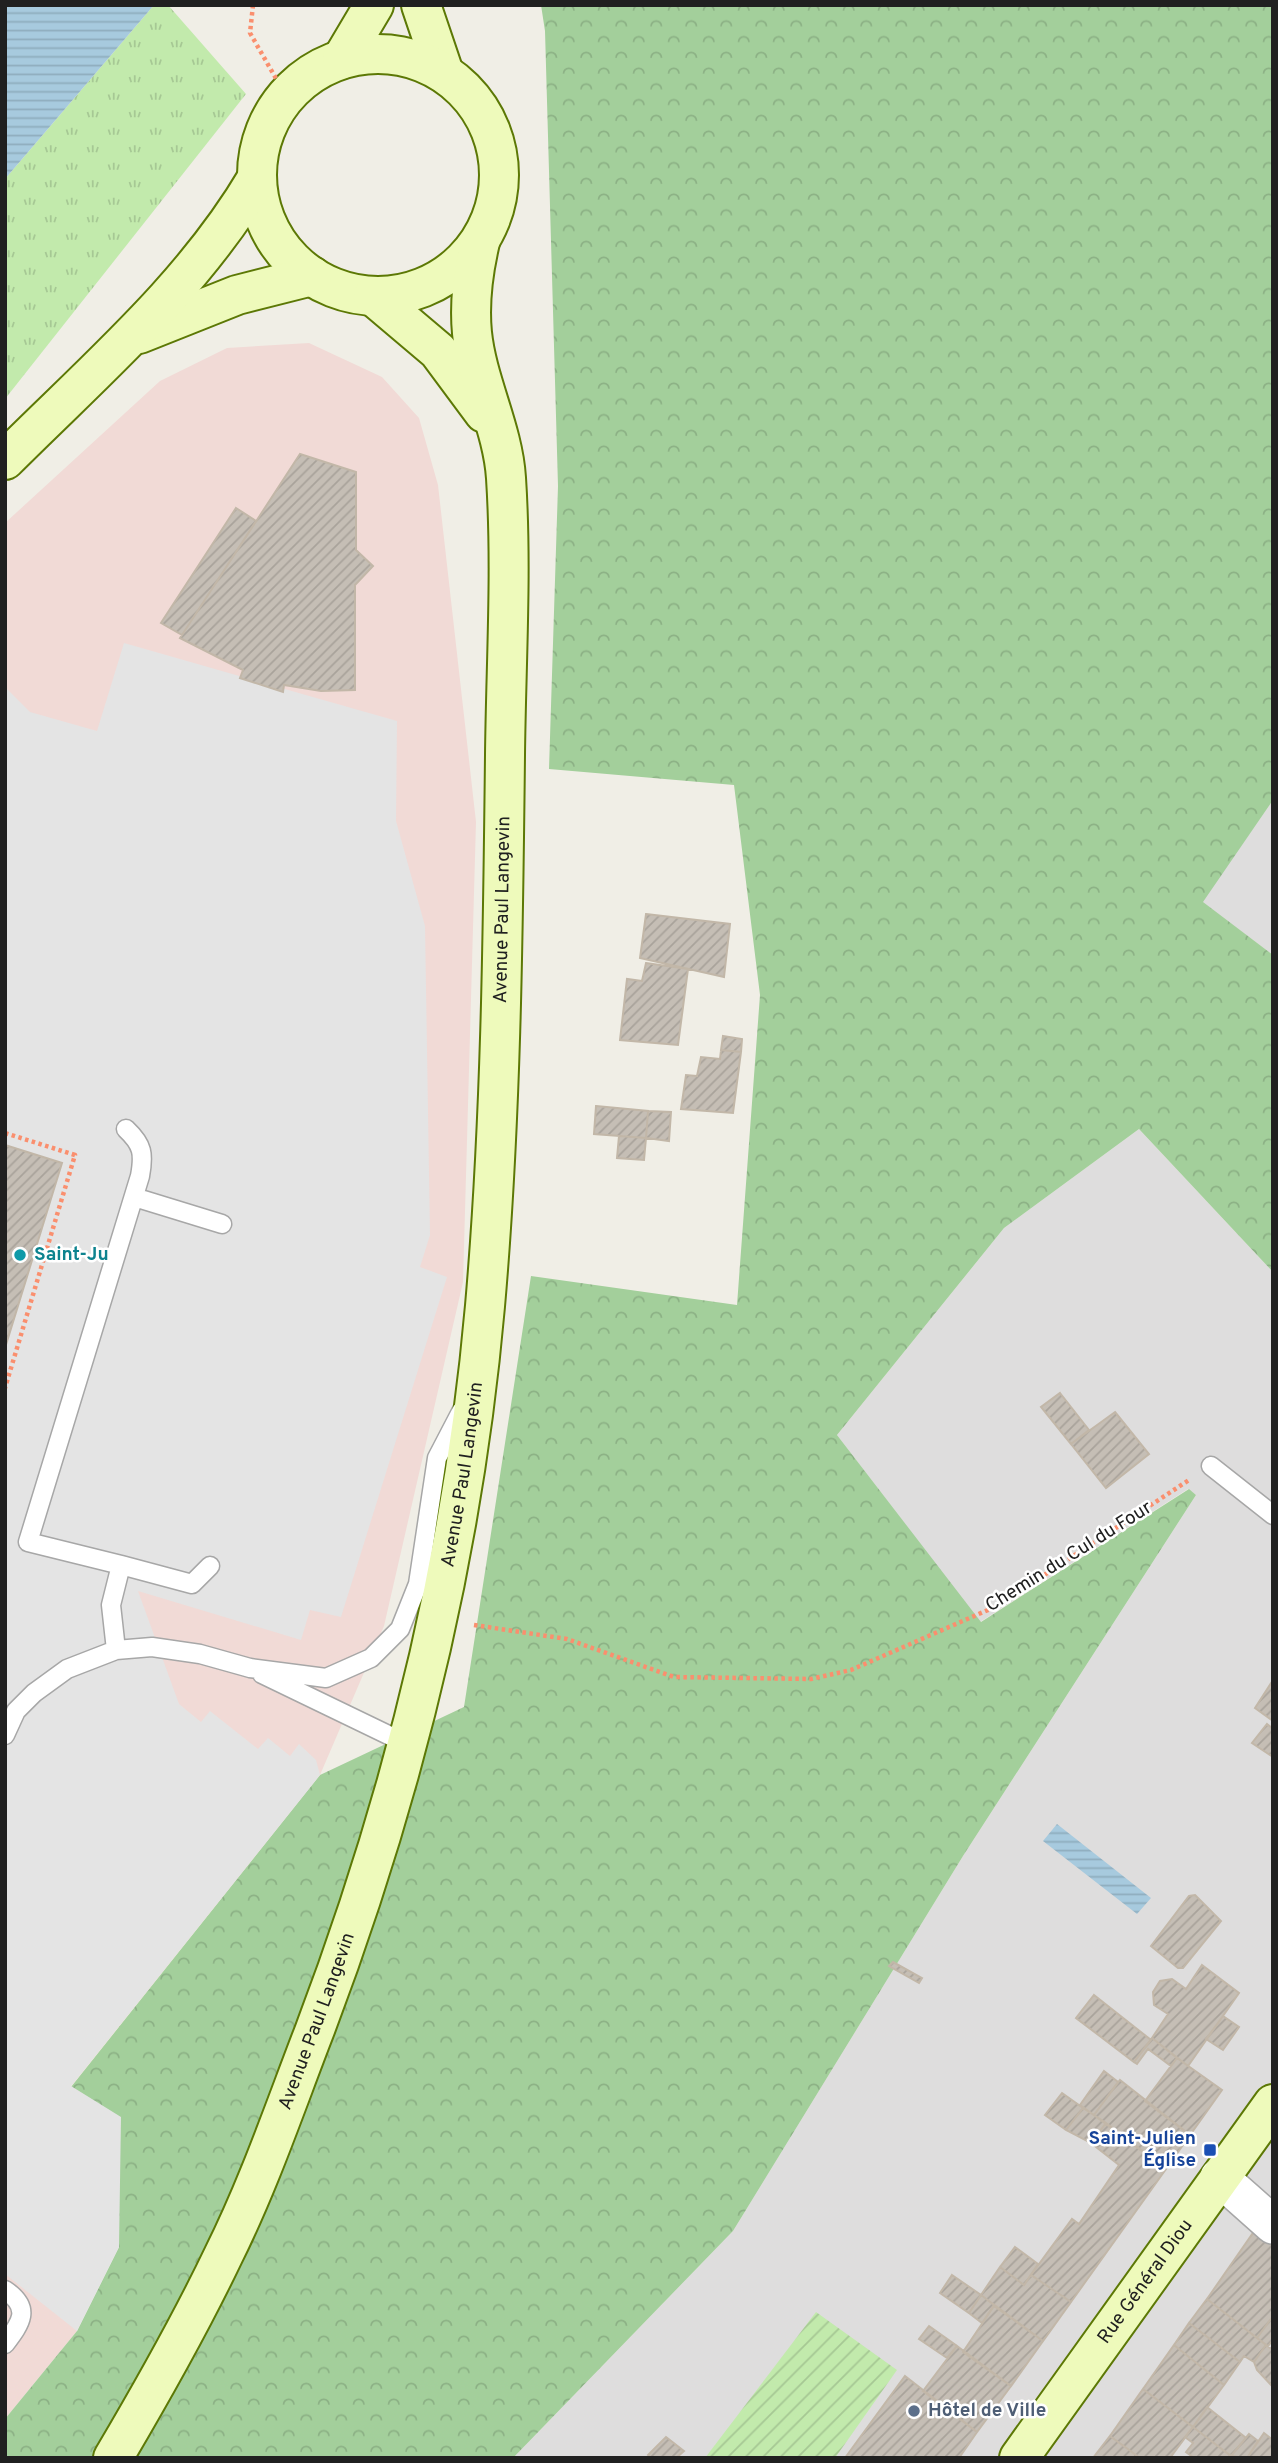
<svg xmlns="http://www.w3.org/2000/svg" width="1278" height="2463" viewBox="0 0 1278 2463" font-family="Overpass,sans-serif">
<style>
.residential{fill:#dedddd}
.commercial{fill:#f1dad6}
.grass{fill:url(#grass-tufts)}
.forest{fill:url(#forest-crowns)}
.garden{fill:url(#garden-furrows)}
.parking{fill:#e4e4e4}
.water{fill:url(#water-rules)}
.building{fill:url(#building-hatch);stroke:#c2b7a8;stroke-width:2}
.lines{fill:none;stroke-linecap:round;stroke-linejoin:round}
.service-casing{stroke:#a7a7a7;stroke-width:21}
.minor-casing{stroke:#a7a7a7;stroke-width:40}
.secondary-casing{stroke:#5c7805;stroke-width:42}
.path{stroke:#fa8f6e;stroke-width:4.5;stroke-dasharray:3.5 3.5;stroke-linecap:butt}
.service{stroke:#fff;stroke-width:18}
.minor{stroke:#fff;stroke-width:37}
.secondary{stroke:#eefabb;stroke-width:38}
.culture-dot{fill:#0f9aa8;stroke:#fff;stroke-width:2.5}
.transit-dot{fill:#1a4fb4;stroke:#fff;stroke-width:2.5}
.service-dot{fill:#5c6f8a;stroke:#fff;stroke-width:2.5}
.labels{text-anchor:middle;dominant-baseline:central;stroke-width:5;stroke-linejoin:round;paint-order:stroke}
.street-label{font-size:19px;fill:#202020;stroke:#fff}
.culture-label{font-size:19px;font-weight:bold;fill:#0d838f;stroke:#fff;text-anchor:start}
.transit-label{font-size:19px;font-weight:bold;fill:#164399;stroke:#fff;text-anchor:end}
.service-label{font-size:19px;font-weight:bold;fill:#4e5e75;stroke:#fff;text-anchor:start}
</style>
<defs>
<pattern id="grass-tufts" width="24" height="20" patternUnits="userSpaceOnUse" patternTransform="scale(1.75)"><rect width="24" height="20" fill="#c2eaac"/><path d="M3 7l-1-3M5 7V3M7 7l1-3M15 17l-1-3M17 17v-4M19 17l1-3" fill="none" stroke="#a6c894"/></pattern>
<pattern id="forest-crowns" width="20" height="18" patternUnits="userSpaceOnUse" patternTransform="scale(1.75)"><rect width="20" height="18" fill="#a3cf9b"/><path d="M2 6a3 3 0 1 1 6 0M12 15a3 3 0 1 1 6 0" fill="none" stroke="#8cb185"/></pattern>
<pattern id="garden-furrows" width="10" height="10" patternUnits="userSpaceOnUse" patternTransform="scale(1.75)"><rect width="10" height="10" fill="#c2eaac"/><path d="M-1 1l2-2M0 10L10 0M9 11l2-2" fill="none" stroke="#a6c894"/></pattern>
<pattern id="water-rules" width="6" height="5" patternUnits="userSpaceOnUse" patternTransform="scale(1.75)"><rect width="6" height="5" fill="#a7cade"/><path d="M0 2.5h6" fill="none" stroke="#8fadbe"/></pattern>
<pattern id="building-hatch" width="6" height="6" patternUnits="userSpaceOnUse" patternTransform="scale(1.75)"><rect width="6" height="6" fill="#c5beb5"/><path d="M-1 1l2-2M0 6l6-6M5 7l2-2" fill="none" stroke="#a9a39b"/></pattern>
</defs>
<rect width="100%" height="100%" fill="#f0eee6"/>
<path class="residential" d="M1273,800v155l-71,-53z
M1139,1129l134,143v1186h-760l220,-227 230,-375 233,-361 -8,-6 -208,133 -143,-187 167,-207z"/>
<path class="commercial" d="M309,343l73,34 37,41 19,67 38,337 -13,460 -79,344 -64,149 -249,311 6,245 -72,88v-1896l155,-142 67,-33z"/>
<path class="grass" d="M154,5h14l78,89 -241,305v-220z"/>
<path class="forest" d="M541,5h732v795l-70,102 70,53v317l-134,-143 -135,99 -167,207 144,187 208,-133 7,6 -233,361 -230,375 -220,227h-508v-39l72,-88 42,-84 -48,-160 249,-312 144,-68 67,-431 206,29 23,-310 -26,-210 -185,-16 9,-283 -13,-455z"/>
<path class="garden" d="M816,2312l81,58 -62,88h-130z"/>
<path class="parking" d="M124,643l273,78 -1,100 29,105 5,309 -10,32 27,10 -106,340 -31,-7 -9,30 -163,-49 41,113 22,18 9,-11 48,38 10,-11 22,18 9,-12 17,16 4,15 -249,311 50,31 -2,130 -42,84 -72,-57v-1587l25,25 67,19z"/>
<path class="water" d="M5,5h149l-149,174z
M1057,1824l94,74 -14,16 -94,-73z"/>
<path class="building" d="M300,454l56,18v78l17,16 -18,19v105l-34,1 -37,-6 -1,7 -43,-14 3,-8 -63,-32z
M236,508l20,13 -74,114 -21,-12z
M646,914l84,10 -6,53 -84,-19z
M646,963l42,6 -10,76 -58,-5 7,-61 15,2z
M723,1036l19,3 -1,13 -20,-2z
M721,1050l20,2 -8,61 -52,-4 5,-34 11,1 4,-19 19,2z
M596,1106l52,5 -2,27 -52,-4z
M648,1111l23,1 -2,29 -23,-3z
M619,1136l27,2 -2,22 -27,-2z
M5,1145l57,18 -57,185z
M1060,1393l29,37 -18,14 -30,-37z
M1115,1412l34,42 -43,34 -35,-44z
M1273,1680v41l-18,-13z
M1267,1724l6,5v28l-21,-14z
M1195,1895l26,26 -38,47h-5l-27,-22 38,-50z
M893,1962l29,16 -3,5 -30,-17z
M1202,1965l37,28 -51,73 -36,-28 16,-24 -14,-9 -1,-13 7,-11 12,-2 14,10z
M1094,1995l57,45 -17,22 -58,-44z
M1223,2016l16,11 -16,23 -17,-11z
M1152,2038l25,20 -6,8 -23,-17 -11,15 -3,-2z
M1177,2058l45,32 -32,45 -45,-34z
M1104,2071l14,11 -24,33 -14,-10z
M1120,2080l70,55 -24,34 -72,-54z
M1062,2093l21,15 -17,22 -21,-15z
M1083,2108l23,15 -15,20 -25,-13z
M1106,2123l60,46 -95,133 -40,-27 41,-56 7,5 40,-59 -28,-22z
M1255,2230l18,16v70l-16,22 -50,-39z
M1015,2247l23,17 -14,21 -24,-18z
M1000,2267l24,18 7,-10 40,27 -28,39 -62,-46z
M952,2275l29,20 -12,18 -29,-20z
M981,2295l13,10 -12,18 -13,-10z
M1207,2299l59,46 -12,17 -10,-6 -4,6 -51,-39z
M994,2306l49,35 -32,45 -48,-34z
M1273,2316v24l-5,6 -11,-8z
M1189,2323l51,39 -16,23 -50,-40z
M929,2326l28,20 -10,12 -28,-19z
M1174,2345l50,40 -31,42 -50,-38z
M1266,2345l7,5v37l-16,-17 -3,-8z
M957,2346l54,40 -34,46 -54,-41z
M905,2376l72,56 -18,26h-114z
M1143,2389l50,38 -23,31h-30l-30,-22z
M1207,2407l39,31 -15,18 -38,-29z
M1193,2427l38,29 2,2h-39l-8,-6 7,-9 -8,-6z
M1264,2433l9,7v18h-26z
M1249,2434l9,7 -11,17 -16,-2z
M1110,2436l30,22h-47z
M666,2437l18,14 -8,7h-25l-3,-3z"/>
<g class="lines">
<defs>
<path id="service" d="M134,1197l88,27
M1211,1466l62,49
M121,1565l71,19 18,-18
M116,1650l-5,-45 10,-40 -93,-23 112,-366c4,-22 3,-31 -14,-47
M262,1674l147,71
M5,1735l11,-24 18,-18 33,-24 49,-19 36,-3 48,7 50,14 76,10 45,-20 29,-29 18,-45 19,-126 25,-48
M5,2290c27,18 16,33 0,54"/>
<path id="minor" d="M1219,2177l54,48"/>
<g id="secondary">
<path d="M421,5l23,68"/>
<circle cx="378" cy="175" r="121"/>
<path d="M342,59l32,-54"/>
<path d="M373,296l65,55 46,62"/>
<path d="M139,334l98,-39 75,-19"/>
<path d="M5,460c89,-89 188,-173 252,-282"/>
<path id="s1" d="M113,2458c39,-66 77,-133 110,-202 36,-72 62,-149 91,-224 89,-234 149,-476 171,-726 16,-183 18,-368 20,-551 1,-92 7,-185 1,-277 -3,-49 -29,-96 -34,-145 -3,-31 1,-61 8,-91"/>
<path id="s2" d="M1019,2458l254,-354"/>
</g>
</defs>
<use href="#service" class="service-casing"/>
<use href="#minor" class="minor-casing"/>
<use href="#secondary" class="secondary-casing"/>
<path class="path" d="M253,5l-3,28 36,63
M5,1133l70,22 -70,233
M474,1625l93,14 107,38 137,2 40,-9 146,-64 192,-126"/>
<use href="#service" class="service"/>
<use href="#minor" class="minor"/>
<use href="#secondary" class="secondary"/>
</g>
<circle class="culture-dot" cx="20" cy="1255" r="7"/>
<rect class="transit-dot" x="1203" y="2143" width="14" height="14" rx="3.5"/>
<circle class="service-dot" cx="914" cy="2411" r="7"/>
<g class="labels">
<g class="street-label">
<text stroke="none"><textPath href="#s1" startOffset="1617">Avenue Paul Langevin</textPath></text>
<text stroke="none"><textPath href="#s1" startOffset="1050">Avenue Paul Langevin</textPath></text>
<text transform="translate(1069 1557) rotate(-32)">Chemin du Cul du Four</text>
<text stroke="none"><textPath href="#s1" startOffset="483">Avenue Paul Langevin</textPath></text>
<text stroke="none"><textPath href="#s2" startOffset="217">Rue Général Diou</textPath></text>
</g>
<g class="culture-label">
<text x="34" y="1255">Saint-Ju</text>
</g>
<g class="transit-label">
<text x="1196" y="2139">Saint-Julien<tspan x="1196" dy="22">Église</tspan></text>
</g>
<g class="service-label">
<text x="928" y="2411">Hôtel de Ville</text>
</g>
</g>
<rect width="1278" height="2463" fill="none" stroke="#202020" stroke-width="14"/>
</svg>
